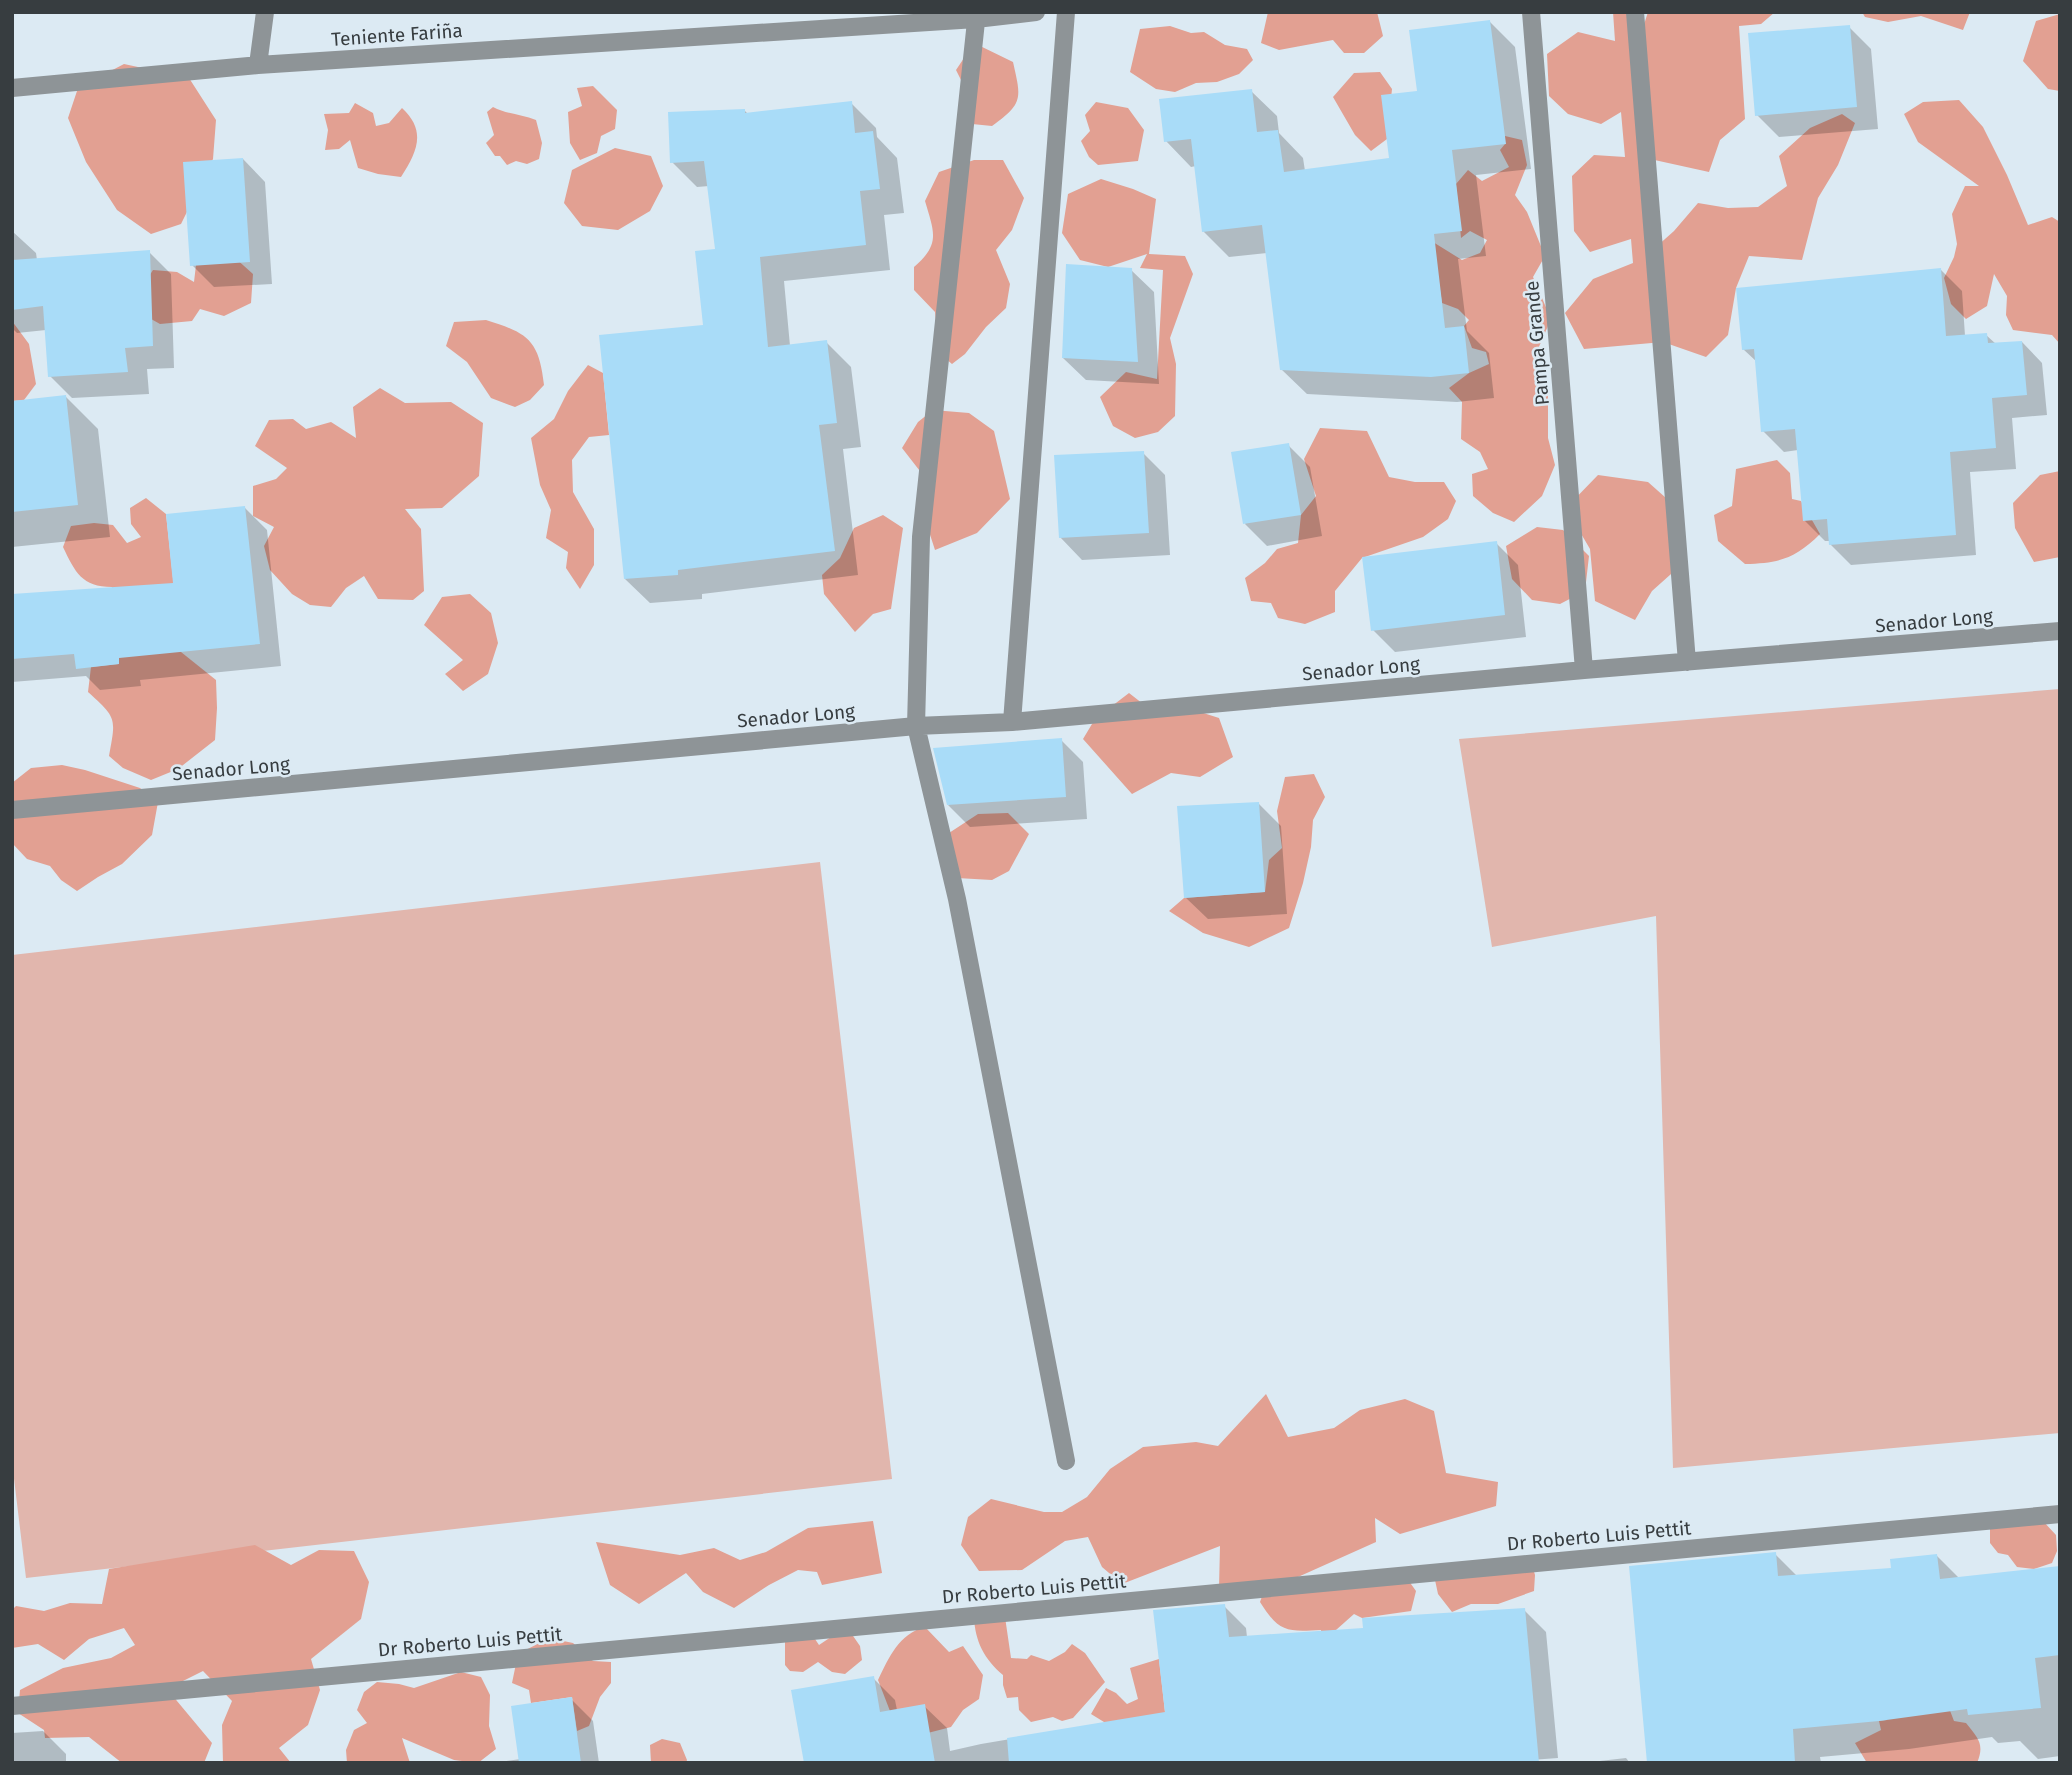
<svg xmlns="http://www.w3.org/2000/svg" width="2072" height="1775" viewBox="0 0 2072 1775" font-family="'Fira Sans',sans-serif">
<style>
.green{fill:#e1b6ad}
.forest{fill:#e2a092}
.shadow{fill:#0003}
.building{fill:#a9dcf8}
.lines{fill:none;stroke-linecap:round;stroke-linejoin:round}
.minor{stroke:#8e9497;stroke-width:18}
.labels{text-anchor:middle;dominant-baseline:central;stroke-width:5;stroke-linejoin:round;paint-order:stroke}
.street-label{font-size:19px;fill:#373d40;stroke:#dceaf3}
</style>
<rect width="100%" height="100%" fill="#dceaf3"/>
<path class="green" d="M2060,689v744l-387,35 -17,-552 -164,31 -33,-208z
M820,862l72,617 -866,99 -14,-116v-507z"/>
<path class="forest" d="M1268,12h109l6,24 -19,17h-20l-11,-13 -54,10 -18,-7z
M1613,12h22l21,235 18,-16 24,-28 30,5 30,-1 29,-21 -8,-30 31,-28 32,-14 13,9 -17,42 -20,33 -16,62 -53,-4 -13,32 -8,47 -22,22 -43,-15 -79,7 -19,-36 28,-34 40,-16 -2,-24 -41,13 -16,-21 -2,-55 22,-21 31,2 -4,-45 -20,12 -33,-10 -19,-18 -2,-42 31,-22 37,9z
M1648,12h127l-14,12 -22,2 6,93 -25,21 -11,32 -59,-13 -10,-122z
M1862,12h108l-7,18 -42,-14 -33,6 -23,-5z
M2060,14v77l-12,-2 -25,-28 13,-40z
M1170,26l21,7 13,-1 21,13 22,4 6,11 -14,14 -22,8 -21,1 -21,9 -19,-3 -26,-17 10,-43z
M974,43l39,19c8,36 11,41 -21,64l-30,-3 5,-31 -11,-22z
M124,64l65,14 27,42 -3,39 -32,65 -30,10 -34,-24 -31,-48 -18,-44 10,-30z
M1380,72l12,17 -5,50 -16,12 -16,-16 -22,-38 21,-24z
M593,86l24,24 -2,19 -14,7 -4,17 -17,7 -10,-17 -2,-31 14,-6 -5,-18z
M1959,100l24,27 24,48 21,50 24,-8 8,5v122l-8,-9 -39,-5 -7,-15 1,-19 -13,-22 -7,32 -21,13 -15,-15 -7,-26 10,-21 3,-13 -5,-30 13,-28h14l-61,-44 -14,-28 19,-12z
M1096,102l32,6 16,22 -6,31 -40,4 -9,-8 -8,-16 9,-10 -5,-16z
M355,103l18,10 3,13 13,-3 13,-15c25,23 15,44 -1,69l-23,-3 -20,-6 -8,-28 -11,9 -14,1 3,-20 -4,-16 25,-1z
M493,107c13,7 28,7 43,13l6,23 -3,16 -12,5 -11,-3 -9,4 -7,-9h-5l-9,-13 8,-8 -7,-23z
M1505,136l17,4 5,25 -12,30 12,17 18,44 -12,21 18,42 -13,30 10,41v48l7,27 -13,31 -28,26 -21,-9 -20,-17 -1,-22 16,-5 -8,-17 -19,-13 1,-37 -13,-14 20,-15 20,-9 -3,-12 -14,-4 -8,-22 5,-6 -11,-11 -16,-6 -9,-61 29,18 18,-7 7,-13 -17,-9 -9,7 -5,-54 12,-14 14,11 27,-14 -9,-17 5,-6z
M615,148l36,8 12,30 -13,25 -32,19 -36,-4 -18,-23 8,-33z
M974,160h29l21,38 -12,32 -16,20 14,34 -4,24 -20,19 -21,27 -13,10 -13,-11 -4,-41 -21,-22v-23c27,-23 20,-35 11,-66l14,-29z
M1101,179l32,10 23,10 -7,55 36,2 8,18 -23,64 6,26 -1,52 -17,16 -23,6 -22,-12 -13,-29 26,-25 31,7 6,-109 -23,-2 7,-14 -39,13 -28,-7 -18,-27 6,-39z
M234,257l19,17 -2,29 -27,13 -24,-7 -8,12 -32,3 -25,-14 2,-15 16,-25 24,2 17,10 2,-17z
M486,320c42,13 53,20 58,65l-14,15 -15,7 -24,-9 -24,-36 -21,-16 8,-24z
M12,321l17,23 7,40 -12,16 -12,1z
M588,365l15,8 6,62 -20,2 -17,23 1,32 21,37v36l-14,24 -14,-21 2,-16 -22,-14 5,-28 -11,-25 -9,-47 23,-19 14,-28z
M380,388l25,15 46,-1 32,21 -4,53 -37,32 -37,1 16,20 3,62 -11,9 -35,-1 -14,-23 -18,12 -15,19 -21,-2 -18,-11 -22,-24 -6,-24 10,-19 -21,-11v-30l23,-7 11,-11 -32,-22 14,-26 24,-1 13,10 25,-7 25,16 -3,-31z
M933,410l36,3 25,18 16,68 -33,34 -42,17 -12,-37v-38l-21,-27 16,-26z
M1320,428l47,3 22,46 26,5h29l12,19 -8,18 -25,18 -61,21 -27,33v21l-30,12 -27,-6 -7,-15 -20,-2 -6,-23 20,-15 12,-14 21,-6 3,-28 15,-19 -12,-37z
M1777,460l13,13 2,26 9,2 19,33c-25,25 -41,29 -75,30l-27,-23 -4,-26 18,-9 4,-37z
M2060,471v86l-26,5 -19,-34 -2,-25 27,-28z
M1598,475l50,7 18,16 14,68 -28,25 -17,29 -40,-19 -5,-52 -24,-41z
M146,498l20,16 15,138 35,28 1,28 -2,32 -37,29 -27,11 -28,-12 -14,-12c7,-38 8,-38 -21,-64l3,-25 28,-3 -7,-77c-30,0 -37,-15 -49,-40l8,-21 23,-3 19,2 14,18 14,-6 -10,-13 -1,-16z
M883,515l20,13 -12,81 -18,5 -18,18 -31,-38 -2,-19 18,-17 14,-30z
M1537,527l26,3 26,26 -4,35 -25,13 -28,-4 -20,-21 -6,-33z
M470,594l21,19 7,30 -10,31 -25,17 -18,-17 18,-14 -39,-35 18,-28z
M1129,693l27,21 41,-3 22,7 14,39 -33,20 -29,-4 -39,21 -49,-55 12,-20z
M62,765l23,5 55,18 18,14 -6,33 -30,29 -24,13 -21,14 -16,-11 -11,-14 -23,-7 -15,-16v-60l19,-15z
M1314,774l11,23 -12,23 -2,27 -8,36 -14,45 -40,19 -46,-14 -34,-22 15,-13 81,-6 4,-32 13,-12 -5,-37 8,-34z
M1008,813l21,21 -20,37 -17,9 -35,-2 -8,-45 29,-19z
M1266,1394l22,43 46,-9 26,-18 45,-11 29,12 12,62 52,9 -2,24 -96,28 -25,-16 1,24 -87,39 112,-11 15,21 -5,20 -49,7 -8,-4 -18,16 -11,52 -4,-52c-35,2 -42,2 -61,-28l6,-17 -47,3 1,-42 -98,38 -20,-17 -14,-30 -23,4 -43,29 -43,1 -18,-26 7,-28 23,-18 53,13h18l25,-15 23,-28 33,-22 53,-5 22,4z
M2042,1520l14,15 1,16 -5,12 -18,6 -17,-2 -9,-12 -10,-2 -8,-10v-14z
M873,1521l9,52 -60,12 -5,-13 -19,-2 -29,15 -35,23 -31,-16 -17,-19 -47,31 -29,-19 -14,-43 84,13 34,-7 26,12 26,-8 42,-24z
M255,1545l36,20 28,-15 35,1 15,31 -8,37 -50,40 9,31 -12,35 -29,23 12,15h-68l-1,-38 10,-24 -29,-30 -36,18 45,54 -8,20h-82l-33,-26 -44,1 -1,-8 -26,-17 2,-23 43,-22 48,-10 24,-13 -11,-17 -35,11 -25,21 -26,-16 -26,4v-38l4,-4 28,5 26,-8 32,1 7,-35z
M1530,1558l5,17 -1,16 -36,13h-27l-19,8 -14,-18 -3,-14z
M974,1617h31l6,41 16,1 4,-4 18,6 16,-9 7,-8 13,9 20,29 -32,36 -11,3 -9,-4 -22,5 -12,-12 -1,-13 -11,1 -4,-13v-10c-19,-16 -28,-34 -29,-58z
M925,1627l24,25 14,-6 20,29 -4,24 -16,11 -12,17 -31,8 -25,-11 -17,-44c11,-23 21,-46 47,-53z
M851,1633l9,13 2,14 -17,14 -13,-2 -14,-10 -15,10 -13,-1 -5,-6v-26l28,-3 6,9 12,-8z
M549,1638l24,5 20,18 18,1v21l-11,14 -11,29 -12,5 -5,-34 -41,6 -2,-13 -17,-7 6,-29z
M1159,1659l10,89 -61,-8 -4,-18 -13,-8 15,-26 10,5 11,11 11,-5 -8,-31z
M461,1672l20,5 9,18 -1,31 7,23 -18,14 -24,-3 -52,-22 8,25h-63l-1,-13 8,-20 13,-7 -10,-13 7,-18 13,-10 22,2 15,4z
M1886,1707l63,1 5,13 12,2c12,15 19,21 11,40h-110l-12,-20 26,-13 -2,-9 8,-1z
M662,1739l18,4 7,17 -1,3h-35l-1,-18z"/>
<path class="shadow" d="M1490,22l25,25 16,122 -55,6 10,81 -28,3 9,72 22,22 5,45 -37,4 -150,-8 -26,-25 -14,-116 -38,4 -26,-26 -7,-65 -5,1 -25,-26 85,-50 26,25 2,17 24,25 2,13 86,-12 28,-67z
M1849,27l22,22 7,80 -99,8 -22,-22z
M851,103l25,25 1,9 20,21 7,55 -20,2 6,55 -106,11 6,65 36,-4 25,25 10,80 -18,2 15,126 -156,19v5l-52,4 -25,-24 80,-253 12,-75 -8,-65 -12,1 -25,-25 72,-52 4,4z
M243,159l22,23 7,102 -58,3 -22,-22z
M12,231l24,22 1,7 112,-8 22,22 3,94 -27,1 2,25 -77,4 -22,-22 -4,-46 -29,3 -5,-5z
M1131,270l23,22 5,92 -73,-4 -23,-22z
M1941,270l21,21 3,45 21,-1 10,9 26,-2 20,21 5,52 -35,3 4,51 -46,3 6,83 -125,10 -21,-21v-3h-5l-21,-21 -6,-70 -14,2 -21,-21 -6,-69 -14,-13z
M66,397l32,32 12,108 -98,10v-144z
M1288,445l22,22 12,69 -55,10 -22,-22z
M1143,453l22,22 5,80 -88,5 -22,-23z
M245,508l22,22 14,136 -141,14 1,6 -41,4 -14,-14 -74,6v-86l163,-12z
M1496,543l22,22 8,72 -131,15 -22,-22z
M1061,740l22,22 4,57 -117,8 -22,-22z
M1259,804l22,22 6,88 -79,5 -23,-22z
M1775,1554l23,23 95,-7 44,-14 22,22 101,-10v188l-22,3 -18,-18 -22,2 -6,-6 -83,12 -89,8 1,6h-172z
M1224,1606l22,22 1,9 118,-8 159,-19 22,22 12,126 -67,5h-685l67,-85 22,22 2,10 27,-4 23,22 3,23 31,-7 186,-31z
M571,1699l22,22 6,42h-107l29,-4z
M43,1731l23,23v9h-54v-30z
M1626,1758l4,5h-48z"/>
<path class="building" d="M1490,20l16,124 -54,6 10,81 -28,3 11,94 19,-2 5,47 -38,4 -151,-7 -18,-145 -60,7 -11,-93 -27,3 -5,-43 93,-10 5,43 21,-2 6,42 105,-14 -8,-63 36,-4 -8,-61z
M1850,25l7,82 -102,9 -7,-83z
M852,101l3,32 18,-2 7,58 -20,2 6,54 -106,12 8,90 59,-7 10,83 -18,2 16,126 -157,19v5l-54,4 -25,-244 104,-10 -8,-74 20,-2 -11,-88 -34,2 -2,-51 77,-3v4z
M243,158l7,104 -60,4 -7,-104z
M150,250l3,96 -28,2 3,24 -80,5 -5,-71 -31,4v-50z
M1066,264l66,4 6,94 -76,-4z
M1941,268l5,68 41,-3 1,10 34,-2 5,54 -35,3 4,50 -46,4 6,83 -127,10 -2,-26 -24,2 -8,-92 -34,3 -7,-83 -12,1 -6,-62z
M66,395l12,110 -66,7v-111z
M1289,443l12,72 -58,9 -12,-72z
M1144,451l5,82 -90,5 -5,-83z
M245,506l15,138 -141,14v6l-43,5 -2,-15 -62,5v-65l161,-11 -7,-69z
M1497,541l8,74 -134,16 -9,-74z
M1062,738l4,59 -119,8 -14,-57z
M1259,802l6,90 -81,6 -7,-92z
M1776,1552l2,24 113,-8 -1,-9 47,-5 3,25 120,-13v89l-25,3 6,50 -73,7 -1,-6 -88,12 -86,8 2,34h-148l-18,-197z
M1225,1604l4,33 134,-9 -1,-10 163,-10 14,155h-530l-2,-25 158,-26 -12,-102z
M874,1676l6,36 45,-8 10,59h-131l-13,-73z
M572,1697l9,66h-62l-8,-57z"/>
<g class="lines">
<path class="minor" d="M977,12l-56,525 -5,189 41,173 109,562
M1531,12l53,658
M1635,12l52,650
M258,65l7,-53
M12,88l246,-23 718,-46 60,-7
M1012,722l54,-710
M12,810l904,-84 96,-4 572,-52 476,-39
M12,1706l2048,-192"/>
</g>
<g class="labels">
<g class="street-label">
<text transform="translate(397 35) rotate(-4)">Teniente Fariña</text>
<text transform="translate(1537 343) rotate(-95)">Pampa Grande</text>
<text transform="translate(1934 621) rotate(-5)">Senador Long</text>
<text transform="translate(1361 669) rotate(-5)">Senador Long</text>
<text transform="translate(796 716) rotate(-5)">Senador Long</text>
<text transform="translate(231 769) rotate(-5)">Senador Long</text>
<text transform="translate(1599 1536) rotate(-5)">Dr Roberto Luis Pettit</text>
<text transform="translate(1034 1589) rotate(-5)">Dr Roberto Luis Pettit</text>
<text transform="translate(470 1642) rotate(-5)">Dr Roberto Luis Pettit</text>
</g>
</g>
<rect width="2072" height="1775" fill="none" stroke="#373d40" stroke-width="28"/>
</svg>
